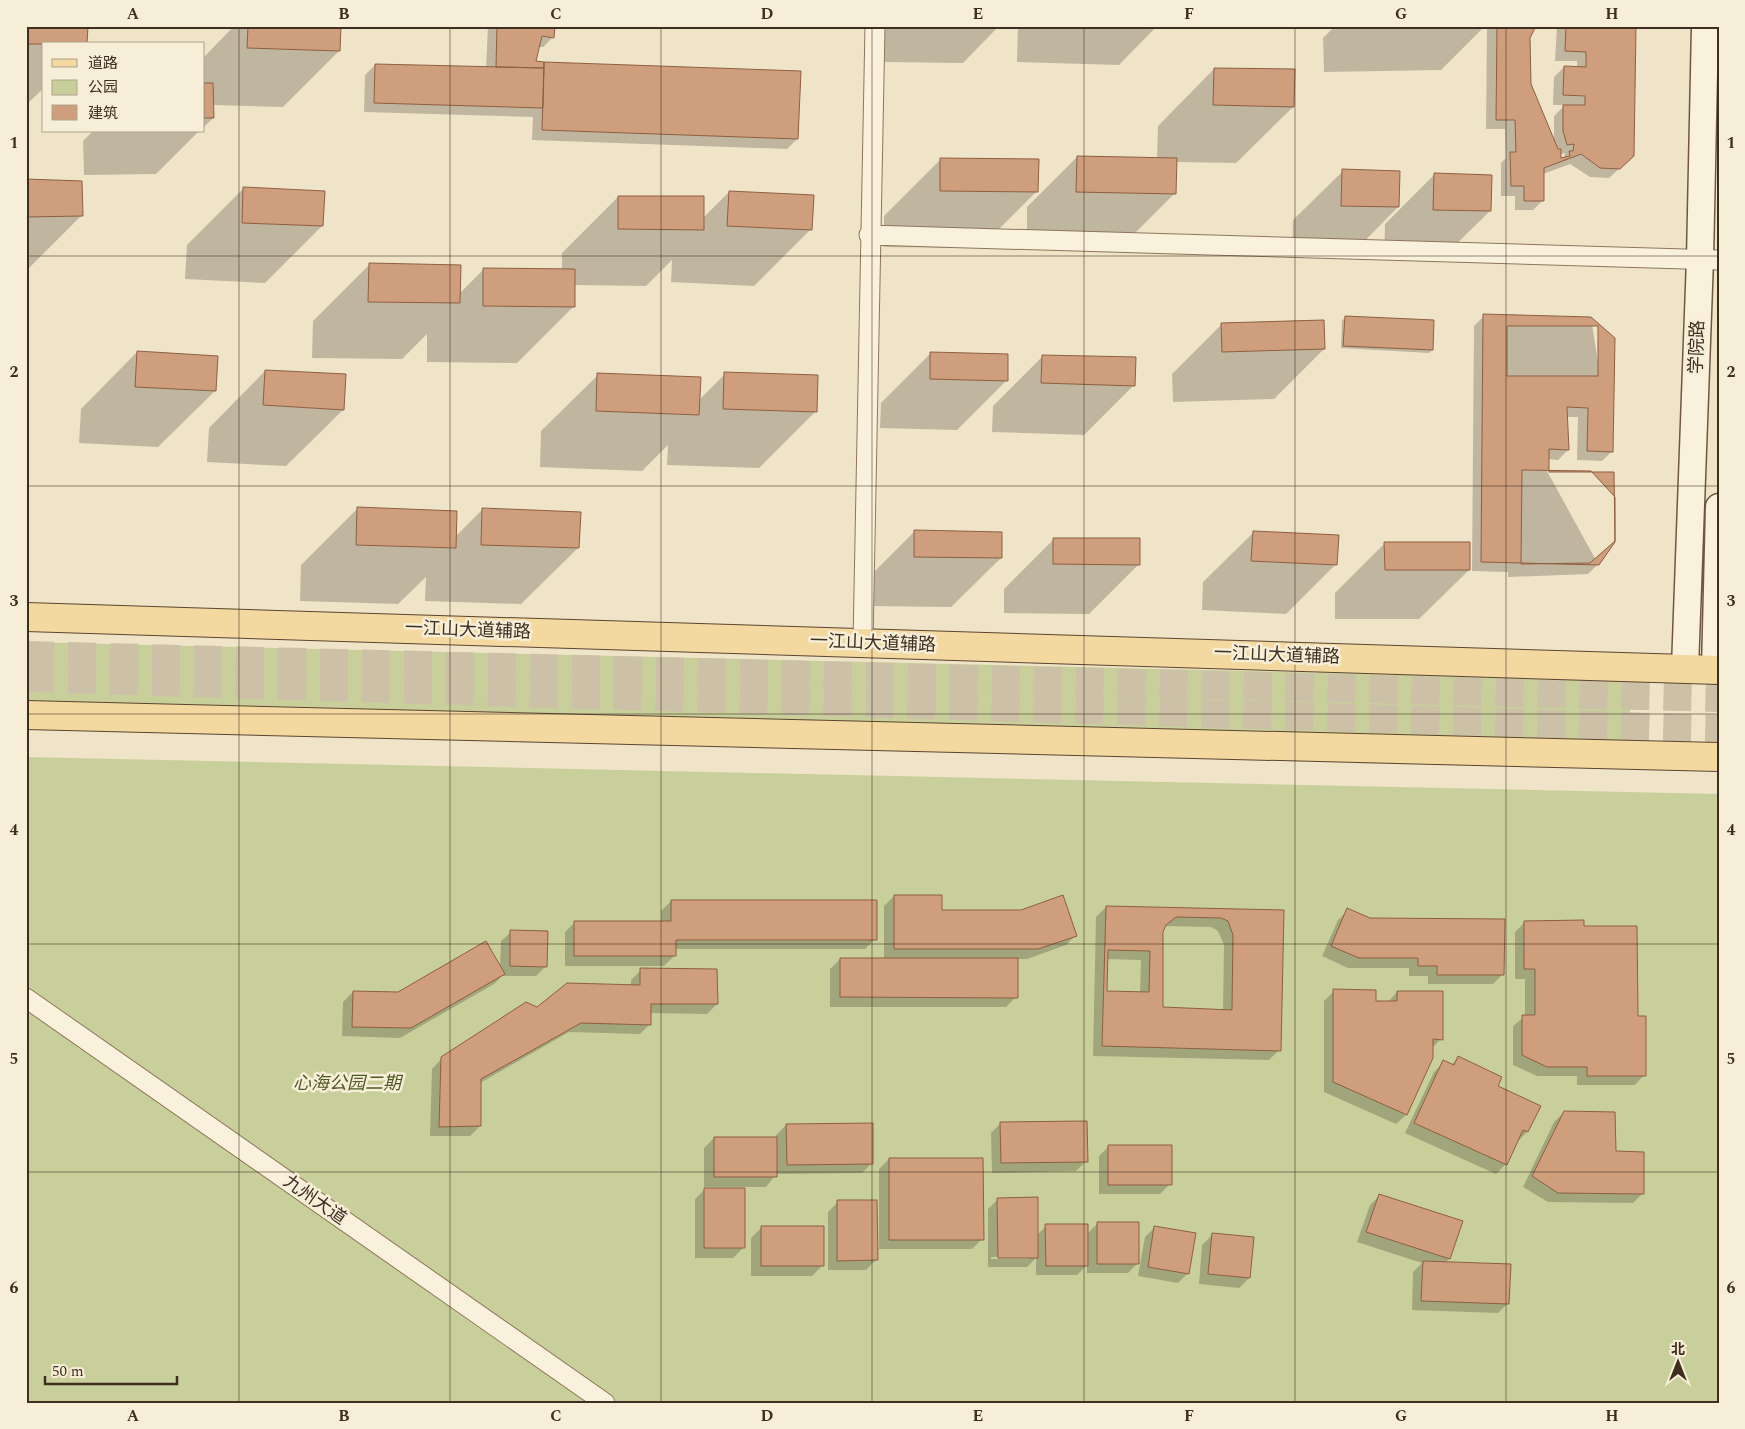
<svg xmlns="http://www.w3.org/2000/svg" width="1745" height="1429" viewBox="0 0 1745 1429" font-family="Spectral,'Noto Sans SC',serif">
<style>
.green{fill:#c9cf9b}
.shadow{fill:#0003;fill-rule:evenodd}
.building{fill:#cf9f7d;stroke:#8d5f41;fill-rule:evenodd}
.lines{fill:none;stroke-linecap:round;stroke-linejoin:round}
.trunk-tunnel{stroke:#ccc0a6;stroke-width:28;stroke-dasharray:28 14;stroke-linecap:butt}
.minor-casing{stroke:#8d765c;stroke-width:21}
.secondary-casing{stroke:#6f573f;stroke-width:29}
.primary-casing{stroke:#5b4430;stroke-width:30}
.minor{stroke:#faf1dc;stroke-width:19}
.secondary{stroke:#faf1dc;stroke-width:26}
.primary{stroke:#f3d9a0;stroke-width:28}
.grid{fill:none;stroke:#3d2e20;stroke-width:1;stroke-opacity:0.55}
.labels{text-anchor:middle;dominant-baseline:central;stroke-width:5;stroke-linejoin:round;paint-order:stroke}
.street-label{font-size:18px;fill:#3d2e20;stroke:#f7eed8}
.park-label{font-size:18px;font-style:italic;fill:#4d5a26;stroke:#f7eed8}
.neatline{fill:none;stroke:#3d2e20;stroke-width:2}
.grid-label{font-size:16px;text-anchor:middle;font-weight:bold;fill:#3d2e20}
</style>
<rect width="100%" height="100%" fill="#f0e4c8"/>
<path class="green" d="M26,642l1606,38 -4,61 -1602,-38z
M26,757l1693,37v609h-1693z"/>
<path class="shadow" d="M26,26l18,18v44l-15,14h-3z
M234,26h106l-1,25 -56,56 -70,-2v13l-9,9v-70z
M488,26h66l-1,11 -10,10h-5l-4,16 263,76 -10,10 -255,-9 1,-23 -169,-5 1,-37 10,-10 111,3z
M888,26h111l-36,37 -78,-1v-33z
M1018,26h139l-38,39 -102,-3z
M1335,26h150l-44,44 -117,2 -1,-34z
M1487,26h50l-8,11 1,47 24,58v-26l11,-11h-12l1,-28 10,-10 13,1v-7h-22l2,-35h78l-13,140 -13,12 -19,-1 -20,-13 -27,10v26l-10,10h-18v-14h-14v-33l5,-5 -1,-29h-19zM1565,153l-1,5 -4,2v-6z
M1214,69l79,38 -57,56 -60,-1 -1,31 -50,50 -98,-2v-34l50,-50 80,2 1,-33z
M93,131h106l-43,43 -72,1 -1,-34z
M941,159l96,32 -57,57 -96,-1v-31z
M1343,171l55,36 -49,50 -57,-2 1,-35z
M1434,175l56,36 -50,49 -56,-1 1,-35z
M26,181l55,35 -55,55z
M244,188l78,38 -57,57 -80,-4 2,-34z
M729,192l82,37 -57,57 -83,-4 1,-22 -26,26 -72,-1 -1,22 -56,56 -90,-1v-28l-25,25 -90,-1 1,-37 56,-56 90,29 25,-25 78,1v-17l56,-56 84,22z
M1484,316l107,2 21,133 -10,10 -25,-1 1,-43h-12l2,33 -10,10 -10,-1 -1,12 51,93 -10,10 -80,3v-5l-36,-1 2,-245z
M1345,318l87,32 -3,3 -88,-5 1,-28z
M1222,324l102,25 -50,50 -101,3 -1,-28z
M137,352l78,39 -57,56 -79,-4 2,-34z
M931,353l76,27 -50,50 -77,-2 1,-25z
M1043,356l91,29 -50,50 -92,-3 1,-26z
M265,371l78,39 -57,56 -79,-4 2,-34z
M725,374l91,37 -57,57 -92,-3 1,-20 -26,26 -102,-4 1,-36 57,-56 101,25z
M358,508l97,29 28,-28 95,39 -57,56 -96,-3 1,-24 -28,27 -98,-3 1,-36z
M915,531l86,27 -50,49 -86,-1v-25z
M1253,533l83,31 -50,50 -84,-4 1,-28z
M1054,539l85,25 -50,50 -85,-1v-24z
M1385,543l84,27 -50,49h-84v-26z
M894,896l47,15 135,24 -10,10 -39,14h-10l-1,38 -10,10h-176v-38l10,-10h44v-53z
M671,901l204,38 -10,10h-191v7l-10,10h-99v-34l10,-10h86v-11z
M1106,907l177,4 -4,139 -10,10 -176,-4 3,-139zM1165,926l46,1 7,4 6,14 -1,66 -61,-3v-76zM1107,959l34,1 -1,33 -34,-1z
M1348,910l155,64 -10,10h-65v-8h-19v-8h-61l-26,-12 16,-36z
M1525,922l58,5 54,90 7,58 -9,10h-58v-9h-40l-24,-11v-39l12,-10v-37h-10v-47z
M511,932l35,34 -10,10h-34l-8,8 -94,54 -58,-2 1,-34 10,-10 45,2 102,-26 1,-27z
M641,970l76,34 -10,10 -58,-1 1,11 -10,10 -71,-2 -89,51v43l-10,10h-40l2,-67 10,-11 95,-50 94,-22v-6z
M1334,991l40,11h14l9,-10 44,47 -9,9v10l-26,57 -10,9 -72,-32v-91z
M1458,1058l38,29 31,45 -10,10 -11,22 -10,10 -91,-41 29,-61 10,-10 7,3z
M1564,1112l51,41 28,40 -10,10 -85,-1 -25,-15 31,-65z
M1001,1123l85,38 -10,10 -84,2 -1,-40z
M786,1125l86,38 -10,10 -86,1 -10,13h-62v-39l10,-10h62v-3z
M1109,1146l61,38 -10,10h-61v-38z
M889,1159l93,80 -10,10h-93v-80z
M705,1189l38,59 -10,10h-38v-59z
M1380,1195l81,27 -12,37 -4,4 63,40 -10,10 -86,-3 1,-38 9,-9 -65,-21 13,-37z
M998,1199l39,36 9,-9 41,8 10,-10 41,39 -10,10h-41v-8l-10,10h-41v-17l-9,9h-39v-58zM1028,1256v3h-37v-2z
M838,1202l38,58 -10,10h-38v-58z
M1155,1227l33,46 -10,10 -40,-7 7,-39z
M761,1228l61,38 -10,10h-61v-38z
M1212,1235l37,43 -10,10 -40,-4 3,-39z"/>
<path class="building" d="M26,26h62l-1,18h-61z
M248,26h93l-1,25 -93,-3z
M497,26h58l-1,12 -12,-2 -6,25 8,1v6l-48,-1z
M1497,26h39l-6,12 1,46 27,65h3v9l9,-2 -1,-5h4l1,-7 -7,1 -4,-14v-26h22v-9l-22,-1 1,-29 22,1v-15l-21,-1 1,-25h70l-2,130 -14,13 -20,-1 -19,-14 -37,14v33h-20v-15h-13l-1,-34h6l-1,-32h-19z
M544,62l257,9 -3,68 -256,-9z
M375,64l169,4 -1,40 -169,-5z
M1214,68l81,1 -1,38 -81,-2z
M204,83h9l1,35h-10z
M1077,156l100,2 -1,36 -100,-2z
M940,158l99,1 -1,33 -98,-1z
M1342,169l58,2 -1,36 -58,-1z
M1434,173l58,2 -1,36 -58,-1z
M26,179l56,2 1,35 -57,1z
M243,187l82,4 -2,35 -81,-3z
M729,191l85,4 -2,35 -85,-4z
M618,196h86v34l-86,-1z
M369,263l92,2 -1,38 -92,-1z
M483,268l92,1v38l-92,-1z
M1483,314l108,3 24,21 -2,114 -26,-1 1,-43 -21,-1 2,43 -20,-1v23h65l1,70 -16,23 -118,-3z
M1345,316l89,4 -1,30 -90,-4z
M1324,320l1,29 -103,3 -1,-29z
M1507,326h91v50h-91z
M137,351l81,5 -2,35 -81,-4z
M930,352l78,2v27l-78,-2z
M1042,355l94,2 -1,29 -94,-3z
M265,370l81,4 -2,36 -81,-5z
M724,372l94,3 -1,37 -94,-3z
M597,373l104,4 -2,38 -103,-4z
M1522,470l69,1 24,26v44l-25,22 -69,1z
M357,507l100,4 -1,37 -100,-3z
M482,508l99,4 -2,36 -98,-3z
M914,530l88,2v26l-88,-1z
M1253,531l86,4 -2,30 -86,-4z
M1053,538h87v27l-87,-1z
M1384,542h86v28h-85z
M894,895h48v15h79l42,-15 14,41 -39,13h-144z
M671,900h206v40h-201v16h-102v-35h97z
M1106,906l178,4 -3,141 -179,-5zM1176,917l45,1 7,3 5,14 -1,75 -69,-3v-75l3,-7zM1108,950l42,1 -1,41 -42,-1z
M1347,908l23,10 135,1 -1,56h-67v-9h-19v-8h-59l-28,-12z
M1584,920v6h53l1,90h8v60h-59v-9h-40l-25,-12v-40h13v-46h-11v-48z
M510,930l38,1 -1,36 -37,-1z
M486,941l19,33 -94,54 -59,-1 1,-36 45,1z
M840,958h178v40l-178,-1z
M640,968l77,1 1,35h-67v21l-70,-2 -100,56v47l-42,1 2,-70 85,-55 11,5 30,-24 73,2z
M1333,989l43,1v11h21v-10h46v49l-10,-1v19l-26,57 -74,-33z
M1458,1056l44,21 -4,9 43,20 -13,26 -5,-2 -16,35 -93,-42 29,-63 11,5z
M1564,1111l51,1 1,39 28,1v42l-86,-1 -26,-17z
M1087,1121l1,41 -87,1 -1,-41z
M873,1123v41l-86,1 -1,-41z
M714,1137h63v40h-63z
M1108,1145h64v40h-64z
M889,1158h94l1,82h-95z
M704,1188h41v60h-41z
M1379,1194l84,27 -13,38 -84,-27z
M1038,1197v61h-40l-1,-60z
M837,1200h40l1,60 -41,1z
M1097,1222h42v42h-42z
M1045,1224h43v42h-42z
M761,1226h63v40h-63z
M1154,1226l42,7 -7,41 -41,-7z
M1212,1233l42,4 -4,41 -42,-4z
M1423,1261l88,3 -2,40 -88,-3z"/>
<g class="lines">
<path class="trunk-tunnel" d="M26,655l1693,43
M26,678l1693,51"/>
<defs>
<path id="minor" d="M869,235l850,25
M863,642l12,-616
M26,998l579,405"/>
<path id="secondary" d="M1685,668l15,-409 5,-233
M1715,670l4,-163"/>
<path id="primary" d="M26,617l1693,53
M26,715l1693,42"/>
</defs>
<use href="#minor" class="minor-casing"/>
<use href="#secondary" class="secondary-casing"/>
<use href="#primary" class="primary-casing"/>
<use href="#minor" class="minor"/>
<use href="#secondary" class="secondary"/>
<use href="#primary" class="primary"/>
</g>
<path class="grid" d="M239,26v1377M450,26v1377M661,26v1377M872,26v1377M1084,26v1377M1295,26v1377M1506,26v1377M26,256h1693M26,486h1693M26,714h1693M26,944h1693M26,1172h1693"/>
<g class="labels">
<g class="street-label">
<text transform="translate(1697 347) rotate(-88)">学院路</text>
<text transform="translate(468 630) rotate(2)">一江山大道辅路</text>
<text transform="translate(873 643) rotate(2)">一江山大道辅路</text>
<text transform="translate(1277 655) rotate(2)">一江山大道辅路</text>
<text transform="translate(315 1200) rotate(35)">九州大道</text>
</g>
<g class="park-label">
<text x="347" y="1083">心海公园二期</text>
</g>
</g>
<rect width="1745" height="1429" fill="none" stroke="#f7eed8" stroke-width="55"/>
<rect x="42" y="42" width="162" height="90" fill="#f7eed8" stroke="#ada18e"/>
<rect x="52" y="59" width="25" height="8" fill="#f3d9a0" stroke="#ada18e"/>
<text x="88" y="68" font-size="15" fill="#3d2e20">道路</text>
<rect x="52" y="80" width="25" height="15" fill="#c9cf9b" stroke="#ada18e"/>
<text x="88" y="92" font-size="15" fill="#3d2e20">公园</text>
<rect x="52" y="105" width="25" height="15" fill="#cf9f7d" stroke="#ada18e"/>
<text x="88" y="118" font-size="15" fill="#3d2e20">建筑</text>
<g transform="translate(1678 1362)" stroke="#f7eed8" stroke-width="4" paint-order="stroke">
<path d="M0-4L9 19L0 12L-9 19Z" fill="#3d2e20"/>
<text y="-8" font-size="14" font-weight="bold" text-anchor="middle" fill="#3d2e20">北</text>
</g>
<path d="M45 1376v8h132v-8" fill="none" stroke="#3d2e20" stroke-width="2.5"/>
<text x="52" y="1376" font-size="15" fill="#3d2e20" stroke="#f7eed8" stroke-width="4" paint-order="stroke">50 m</text>
<rect x="28" y="28" width="1690" height="1374" class="neatline"/>
<g class="grid-label">
<text x="133" y="19">A</text>
<text x="344" y="19">B</text>
<text x="556" y="19">C</text>
<text x="767" y="19">D</text>
<text x="978" y="19">E</text>
<text x="1189" y="19">F</text>
<text x="1401" y="19">G</text>
<text x="1612" y="19">H</text>
<text x="14" y="148">1</text>
<text x="1731" y="148">1</text>
<text x="14" y="377">2</text>
<text x="1731" y="377">2</text>
<text x="14" y="606">3</text>
<text x="1731" y="606">3</text>
<text x="14" y="835">4</text>
<text x="1731" y="835">4</text>
<text x="14" y="1064">5</text>
<text x="1731" y="1064">5</text>
<text x="14" y="1293">6</text>
<text x="1731" y="1293">6</text>
<text x="133" y="1421">A</text>
<text x="344" y="1421">B</text>
<text x="556" y="1421">C</text>
<text x="767" y="1421">D</text>
<text x="978" y="1421">E</text>
<text x="1189" y="1421">F</text>
<text x="1401" y="1421">G</text>
<text x="1612" y="1421">H</text>
</g>
</svg>
